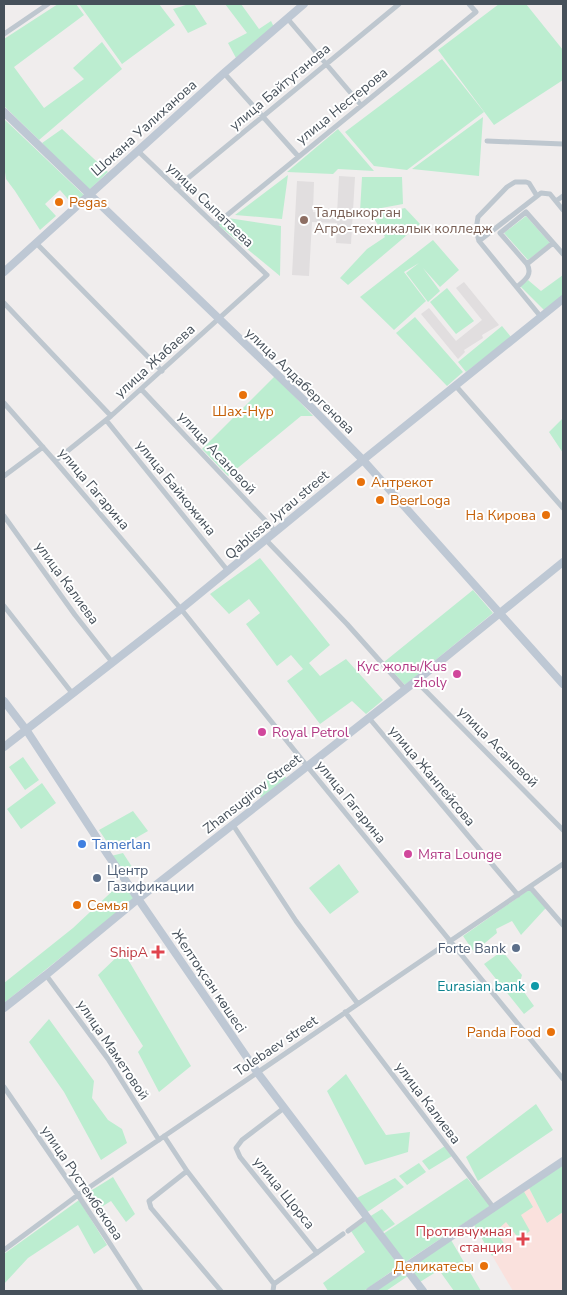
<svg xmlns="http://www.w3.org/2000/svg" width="567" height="1295" viewBox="0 0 567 1295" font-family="'Nunito Sans',sans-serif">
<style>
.education{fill:#e1dedf}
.medical{fill:#fae1dd}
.green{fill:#bcedd0}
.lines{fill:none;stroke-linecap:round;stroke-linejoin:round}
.street{stroke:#bec7cf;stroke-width:5}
.secondary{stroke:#bec8d4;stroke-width:8}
.food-dot{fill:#e8710a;stroke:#fff;stroke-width:2}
.education-dot{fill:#8d6e63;stroke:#fff;stroke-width:2}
.hotel-dot{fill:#d1479c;stroke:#fff;stroke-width:2}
.shop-dot{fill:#3f7fe0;stroke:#fff;stroke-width:2}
.service-dot{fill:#5c6f8a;stroke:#fff;stroke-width:2}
.health-dot{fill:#e0444e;stroke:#fff;stroke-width:2}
.culture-dot{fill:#0f9aa8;stroke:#fff;stroke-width:2}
.labels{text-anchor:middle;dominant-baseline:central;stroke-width:4;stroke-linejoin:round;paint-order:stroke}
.street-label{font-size:14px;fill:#46505a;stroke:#fff}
.food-label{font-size:14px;fill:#c56008;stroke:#fff;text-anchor:start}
.education-label{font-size:14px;fill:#785e54;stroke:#fff;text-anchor:start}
.hotel-label{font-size:14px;fill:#b23c85;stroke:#fff;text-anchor:start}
.shop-label{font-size:14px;fill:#366cbe;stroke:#fff;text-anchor:start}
.service-label{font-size:14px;fill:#4e5e75;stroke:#fff;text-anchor:start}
.health-label{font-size:14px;fill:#be3a42;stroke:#fff;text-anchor:end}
.culture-label{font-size:14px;fill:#0d838f;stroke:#fff;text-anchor:end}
</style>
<rect width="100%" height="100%" fill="#f0eded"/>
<path class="education" d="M339,176l16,1 -4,67 -15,-1 1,-20 -25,-1 -3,54 -17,-1 5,-94 17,1 -1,30 24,2z
M464,282l35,43 -17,10 1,3 -19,12 1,2 -7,7 -37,-45 8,-6 27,33 26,-21 -26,-32z"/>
<path class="medical" d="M528,1186l19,37 16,-11v79h-50l-40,-68z"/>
<path class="green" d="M58,4h18l8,11 -70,52 30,41 40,-29 -11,-11 29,-26 20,27 -83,71 -35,-34v-67z
M79,4h80l16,21 -53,39z
M189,4h5l13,20 -19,9 -15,-24z
M225,4h16l18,25 12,-8 3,6 -38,31 -8,-15 19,-10z
M499,4h27l37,46v30l-69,45 -56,-75z
M442,59l42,53 -77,58 -33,-4 -29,-34z
M483,117l-4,59 -67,-7z
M4,119l80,76 -11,10 -13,-15 -15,14 11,12 -16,14 -25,-39 -9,-12 -2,-14z
M62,129l46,43 -21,20 -45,-49z
M338,129l36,42 -36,-2 -5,5 -46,-2z
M288,175l-6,44 -47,-4z
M362,177h40l1,27 -43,8z
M405,208l15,16 -72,61 -8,-7 27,-29 18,-12 -13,-22z
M526,216l24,27 -22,17 -24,-27z
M228,218l53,8 -1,50 -62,-51z
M433,240l26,30 -19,17 -17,-19 17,23 -12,11 -22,-29 13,-10 -15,9 22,29 -32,29 -34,-33z
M563,275v21l-18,15 -25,-25 8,-6 13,11z
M447,288l27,33 -18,13 -26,-32z
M415,317l48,55 -16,14 -51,-53z
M502,326l9,11 -45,35 -8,-10z
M275,376l38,40h-12l-73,60 -26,-27z
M563,418v35l-14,-21z
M260,558l70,87 -21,18 11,13 26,-17 37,41 -17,14 -14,-13 -32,23 -33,-43 16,-12 -12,-14 -14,11 -31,-42 14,-11 -11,-14 -20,15 -19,-20z
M473,590l20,23 -88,72 -21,-23z
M23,757l16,23 -14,10 -16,-23z
M279,769l8,10 -26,20 -3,-14z
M42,783l14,20 -35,26 -14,-20z
M133,811l15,20 -35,20 -14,-21z
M123,853l11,17 -9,6 -14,-20z
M339,864l20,28 -29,22 -21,-26z
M122,882l12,17 -130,104v-20l69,-55z
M530,889l16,19 -2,2 -23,25 -9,-14 -16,8 1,4 -23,19 -11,-16z
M123,951l68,115 -32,26 -21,-40 5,-6 -45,-71z
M502,951l20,24 -3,10 15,21 -10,8 -40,-50z
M49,1019l45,62 -2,17 16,22 14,9 5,14 -26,17 -37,-68 -35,-50z
M346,1074l40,61 24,-3 -2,20 -43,13 -38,-74z
M536,1104l17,26 -75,51 -12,-24z
M445,1146l7,10 -23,14 -7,-9z
M419,1163l7,9 -19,13 -8,-9z
M563,1163v49l-16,11 -19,-37z
M113,1177l22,37 -9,8 -15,-21 -16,10 -11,-16z
M395,1178l9,9 -38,26 -11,-14z
M467,1178l23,28 -86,57 -21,-29z
M523,1190l10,17 -12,8 9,16 -11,8 -13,-17 -10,9 9,14 -13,11 -19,-33z
M79,1200l28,45 -13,9 -16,-29 -50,33 -24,26v-30z
M382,1209l13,15 -12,8 -14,-15z
M366,1221l33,45 -35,25h-36l-5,-8 42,-31 -14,-21z
M451,1240l30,51h-27l-15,-21 -19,12 -12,-15z
M404,1270l4,6 -22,15h-13z"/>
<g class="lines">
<path class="street" d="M287,18l74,87
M4,34l44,-30
M224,73l74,83
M487,141l76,3
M176,188l223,-184
M537,196l-8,-13 -3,-1h-11l-8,5 -29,30 -2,13 3,11 62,76
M556,201l7,-5
M215,225l261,-213 -7,-8
M479,241l62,-48 9,1 13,16
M553,243l-26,21 -27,-31 26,-21 37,42
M37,244l125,127
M517,287c8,-7 16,-12 10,-23
M4,303l107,113
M455,385l108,123
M141,389l135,143
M4,403l51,58 126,148 126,157 256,313
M106,420l122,151
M55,461l56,-45 156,-141 -129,-124
M4,476l39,-29
M4,516l71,99 37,47
M266,540l81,84 58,65
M4,606l68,87
M416,681l147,149
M369,718l149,177
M233,825l63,96 62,83
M530,887l33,38
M46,975l62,84 51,81
M345,1012l148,195
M4,1087l74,108 63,96
M284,1108l-42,32 -6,8 4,9 77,96
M164,1136l23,35 87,113 -1,7
M187,1171l-38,30 2,7 70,83
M348,1231l19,-14
M4,1250l74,-55 485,-331
M274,1284l69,-50"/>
<path class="secondary" d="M4,112l309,297 50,51 200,224
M4,272l220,-199 80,-69
M4,701l23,30 81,124 149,217 166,219
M4,747l177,-138 182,-149 200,-161
M4,1008l42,-33 92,-76 278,-218 147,-119
M370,1291l193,-130"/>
</g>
<g class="food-dot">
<circle cx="59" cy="202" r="5"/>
<circle cx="243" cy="395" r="5"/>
<circle cx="361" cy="482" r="5"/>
<circle cx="380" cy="500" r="5"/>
<circle cx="546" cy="515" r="5"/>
<circle cx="77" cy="905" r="5"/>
<circle cx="551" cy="1032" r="5"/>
<circle cx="484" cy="1266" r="5"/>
</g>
<circle class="education-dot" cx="304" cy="220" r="5"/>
<g class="hotel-dot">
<circle cx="457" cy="674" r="5"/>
<circle cx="262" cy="732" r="5"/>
<circle cx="408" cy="854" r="5"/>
</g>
<circle class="shop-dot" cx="82" cy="844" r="5"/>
<g class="service-dot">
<circle cx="97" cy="878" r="5"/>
<circle cx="516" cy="948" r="5"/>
</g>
<g class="health-dot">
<path d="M155.5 944.5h5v5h5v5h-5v5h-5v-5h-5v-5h5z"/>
<path d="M520.5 1231.5h5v5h5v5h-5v5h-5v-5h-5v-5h5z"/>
</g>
<circle class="culture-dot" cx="535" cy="986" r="5"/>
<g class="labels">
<g class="street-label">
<text transform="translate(280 87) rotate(-40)">улица Байтуганова</text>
<text transform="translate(342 106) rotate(-39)">улица Нестерова</text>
<text transform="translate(144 128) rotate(-42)">Шокана Уалиханова</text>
<text transform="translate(210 205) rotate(44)">улица Сыпатаева</text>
<text transform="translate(155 361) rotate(-42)">улица Жабаева</text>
<text transform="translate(300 381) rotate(44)">улица Алдабергенова</text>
<text transform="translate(217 453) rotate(47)">улица Асановой</text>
<text transform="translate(176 488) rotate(51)">улица Байкожина</text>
<text transform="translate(94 489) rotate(50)">улица Гагарина</text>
<text transform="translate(277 515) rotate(-40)">Qablissa Jyrau street</text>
<text transform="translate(67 583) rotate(54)">улица Калиева</text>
<text transform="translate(498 747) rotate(45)">улица Асановой</text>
<text transform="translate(432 776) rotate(50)">улица Жанпейсова</text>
<text transform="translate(252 794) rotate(-38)">Zhansugirov Street</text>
<text transform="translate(351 802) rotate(51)">улица Гагарина</text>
<text transform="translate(209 981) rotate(56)">Желтоқсан көшесі</text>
<text transform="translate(276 1046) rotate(-34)">Tolebaev street</text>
<text transform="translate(113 1050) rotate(56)">улица Маметовой</text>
<text transform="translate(428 1103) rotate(53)">улица Калиева</text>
<text transform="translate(82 1183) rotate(56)">улица Рустембекова</text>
<text transform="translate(284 1193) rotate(51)">улица Щорса</text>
</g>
<g class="food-label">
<text x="69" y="202">Pegas</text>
<text x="243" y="411" text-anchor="middle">Шах-Нур</text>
<text x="371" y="482">Антрекот</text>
<text x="390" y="500">BeerLoga</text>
<text x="536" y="515" text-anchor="end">На Кирова</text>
<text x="87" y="905">Семья</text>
<text x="541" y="1032" text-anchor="end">Panda Food</text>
<text x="474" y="1266" text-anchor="end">Деликатесы</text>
</g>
<g class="education-label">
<text x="314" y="212">Талдыкорган<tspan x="314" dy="16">Агро-техникалык колледж</tspan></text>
</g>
<g class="hotel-label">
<text x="447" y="666" text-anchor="end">Кус жолы/Kus<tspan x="447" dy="16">zholy</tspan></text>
<text x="272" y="732">Royal Petrol</text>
<text x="418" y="854">Мята Lounge</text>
</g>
<g class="shop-label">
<text x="92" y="844">Tamerlan</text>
</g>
<g class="service-label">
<text x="107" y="870">Центр<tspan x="107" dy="16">Газификации</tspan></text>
<text x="506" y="948" text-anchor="end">Forte Bank</text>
</g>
<g class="health-label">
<text x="148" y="952">ShipA</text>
<text x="512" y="1231">Противчумная<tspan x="512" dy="16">станция</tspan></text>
</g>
<g class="culture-label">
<text x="525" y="986">Eurasian bank</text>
</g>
</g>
<rect width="567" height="1295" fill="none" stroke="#46505a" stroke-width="10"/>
</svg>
